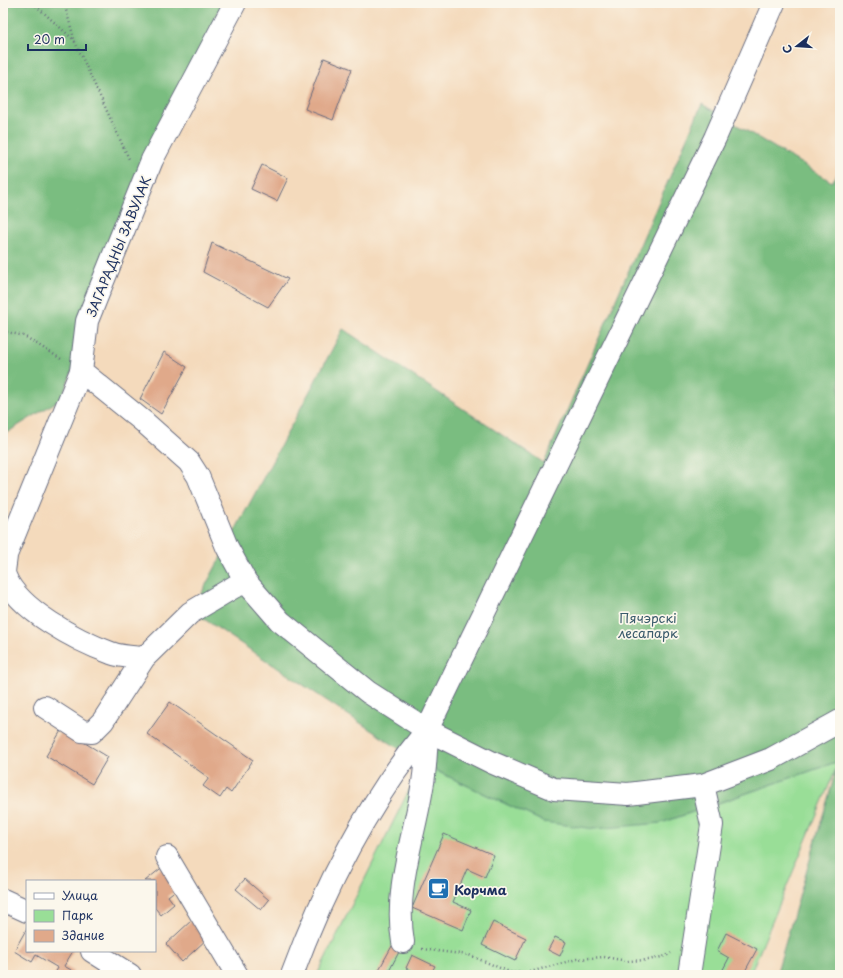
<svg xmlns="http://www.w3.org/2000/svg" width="843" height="978" viewBox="0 0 843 978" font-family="'Playpen Sans',sans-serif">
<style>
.green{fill:#99de97;stroke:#5a867a}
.forest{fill:#7abd80;stroke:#4a766f}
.building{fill:#e0a98a}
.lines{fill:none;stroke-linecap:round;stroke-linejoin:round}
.minor-casing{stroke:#676b7f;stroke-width:24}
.path{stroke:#676b7f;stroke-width:2.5;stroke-dasharray:1 3;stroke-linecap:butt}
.minor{stroke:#fff;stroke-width:22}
.labels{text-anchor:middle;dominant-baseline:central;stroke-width:3.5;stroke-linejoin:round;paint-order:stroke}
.street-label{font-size:13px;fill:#1b2f5e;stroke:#fbf7ec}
.park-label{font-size:13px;fill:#3a5b6c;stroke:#fbf7ec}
.poi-label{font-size:13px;font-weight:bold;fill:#1b2f5e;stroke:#fbf7ec;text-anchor:start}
</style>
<rect width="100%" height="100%" fill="#fbf7ec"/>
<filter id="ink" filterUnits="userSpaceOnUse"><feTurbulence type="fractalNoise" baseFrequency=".025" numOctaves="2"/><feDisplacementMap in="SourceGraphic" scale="8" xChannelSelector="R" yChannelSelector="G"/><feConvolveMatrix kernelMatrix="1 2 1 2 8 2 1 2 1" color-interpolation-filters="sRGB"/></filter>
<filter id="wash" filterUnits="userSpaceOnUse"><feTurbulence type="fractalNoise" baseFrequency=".012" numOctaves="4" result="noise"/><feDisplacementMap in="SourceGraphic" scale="16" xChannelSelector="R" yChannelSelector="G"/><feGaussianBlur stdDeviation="0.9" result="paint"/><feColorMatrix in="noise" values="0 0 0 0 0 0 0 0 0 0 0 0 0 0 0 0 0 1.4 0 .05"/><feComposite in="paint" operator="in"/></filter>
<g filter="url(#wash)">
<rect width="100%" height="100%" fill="#f4dabc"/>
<path class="green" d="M839,761l-89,214h-433l105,-211 122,58 117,1z"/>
<path class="forest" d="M3,3h219l-161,396 -58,36z
M702,104l130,78 8,-12v805h-64l63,-214 -178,62 -67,6 -50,-7 -122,-58 -230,-153 151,-282 201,134z"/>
<g id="blocks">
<path class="building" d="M324,58l28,11 -19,51 -28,-11z
M262,165l26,13 -11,23 -26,-12z
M212,243l76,36 -20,28 -65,-35z
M164,352l23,15 -26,47 -21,-15z
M170,702l83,58 -22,33 -5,-4 -6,9 -17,-12 6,-8 -62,-44z
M62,729l46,28 -16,27 -46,-28z
M444,834l50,21 -9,22 -18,-8 -14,33 18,8 -8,20 -51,-22z
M165,865l16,21 -13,10 6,8 -13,11 -6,-7v-27h-10z
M245,879l24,21 -8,10 -25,-21z
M192,920l16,18 -26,24 -16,-18z
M493,922l33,16 -11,23 -33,-16z
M27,928v23h46l-9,15 9,5 -2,4h-17l4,-7 -22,-13 -4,7 -18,-11z
M726,933l31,16 -14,26h-23l9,-17 -12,-7z
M555,937l11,5 -6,14 -12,-6z
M392,946l8,4 -13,25h-11z
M412,955l23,11 -5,9h-12l-12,-7z"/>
</g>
</g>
<g filter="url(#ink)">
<use href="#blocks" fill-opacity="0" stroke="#676b7f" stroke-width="1"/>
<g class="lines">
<defs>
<path id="minor" d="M81,371l63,51 45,40 9,14 29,71 19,35 34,39 88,71 59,38 66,33 61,26 74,5 75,-9 68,-26 69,-38
M144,658c-10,-1 -23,-1 -33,-5 -33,-12 -93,-43 -106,-77 -2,-5 1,-15 1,-21l75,-184 6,-50 65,-161 83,-157
M45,707l37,24 10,1 11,-11 41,-63 46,-45 44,-26 12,-5
M167,857l70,118
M3,900l24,11
M403,942c-9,-52 11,-104 19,-154 4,-19 4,-39 5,-58
M92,951l38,24
M292,975c31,-85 77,-175 135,-245l288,-592 59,-135
M689,975l23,-150 -9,-40"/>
</defs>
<use href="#minor" class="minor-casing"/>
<path class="path" d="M33,3l42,38
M64,3l11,39 55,119
M3,331l21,5 37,23
M422,949l47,6 43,18 18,-1 47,-13 27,-2 24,4 20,-1 18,-4 5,-3"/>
<use href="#minor" class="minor"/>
</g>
</g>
<defs>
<symbol id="cafe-square" viewBox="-11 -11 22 22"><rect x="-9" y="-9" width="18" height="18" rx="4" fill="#1f6fb2" stroke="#fbf7ec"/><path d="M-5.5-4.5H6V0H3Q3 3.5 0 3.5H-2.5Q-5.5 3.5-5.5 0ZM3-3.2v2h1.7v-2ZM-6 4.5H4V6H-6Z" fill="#fff"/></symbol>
</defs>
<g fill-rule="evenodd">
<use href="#cafe-square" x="426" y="876" width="25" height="25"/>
</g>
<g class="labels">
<g class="street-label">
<text transform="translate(118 246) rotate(-68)">ЗАГАРАДНЫ ЗАВУЛАК</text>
</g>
<g class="park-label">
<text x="648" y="617">Пячэрскі<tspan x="648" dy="15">лесапарк</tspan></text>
</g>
<g class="poi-label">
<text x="454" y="889">Корчма</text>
</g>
</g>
<rect width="843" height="978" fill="none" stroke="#fbf7ec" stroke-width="16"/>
<rect x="26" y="880" width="130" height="72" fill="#fbf7ec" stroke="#a1a7b3"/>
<rect x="34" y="893" width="20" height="6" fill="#ffffff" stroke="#a1a7b3"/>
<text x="62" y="900" font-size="12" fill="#1b2f5e">Улица</text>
<rect x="34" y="910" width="20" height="12" fill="#99de97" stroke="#a1a7b3"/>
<text x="62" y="920" font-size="12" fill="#1b2f5e">Парк</text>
<rect x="34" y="930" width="20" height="12" fill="#e0a98a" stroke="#a1a7b3"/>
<text x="62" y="940" font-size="12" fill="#1b2f5e">Здание</text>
<g transform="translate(797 46) rotate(253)" stroke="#fbf7ec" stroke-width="3" paint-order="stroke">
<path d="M0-3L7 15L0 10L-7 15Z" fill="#1b2f5e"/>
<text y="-6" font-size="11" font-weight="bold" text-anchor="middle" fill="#1b2f5e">С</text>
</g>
<path d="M28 44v6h58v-6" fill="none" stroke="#1b2f5e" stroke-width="2"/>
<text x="34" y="44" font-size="12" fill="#1b2f5e" stroke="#fbf7ec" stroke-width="3" paint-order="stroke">20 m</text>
</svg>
